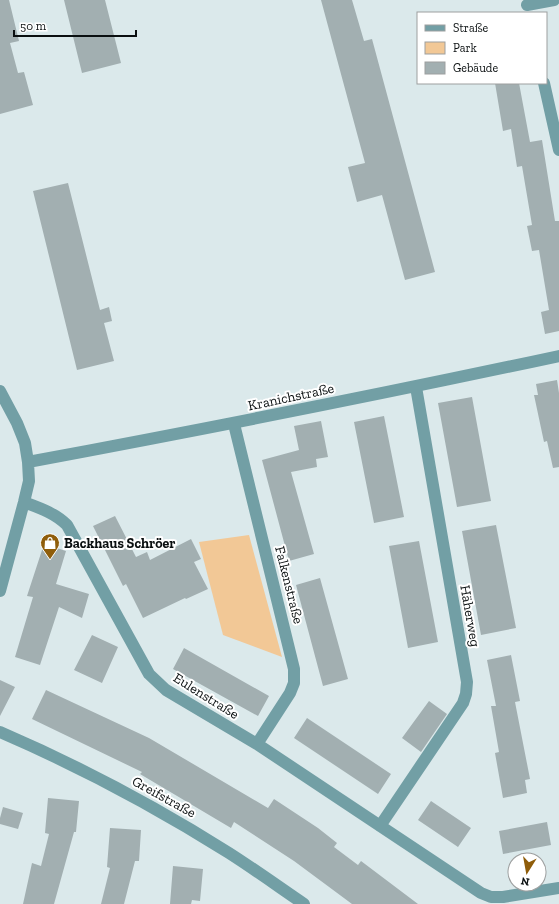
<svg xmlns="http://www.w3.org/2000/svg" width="559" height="904" viewBox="0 0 559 904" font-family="'Zilla Slab',serif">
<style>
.green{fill:#f2c896}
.building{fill:#a2afb1}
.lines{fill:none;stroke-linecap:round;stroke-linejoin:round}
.street{stroke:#729fa5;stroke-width:12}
.labels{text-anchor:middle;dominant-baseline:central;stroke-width:4;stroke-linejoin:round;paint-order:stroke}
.street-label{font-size:14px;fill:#0a0f10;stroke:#fff}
.poi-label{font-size:14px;font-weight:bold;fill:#0a0f10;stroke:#fff;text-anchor:start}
</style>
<rect width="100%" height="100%" fill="#dbe9eb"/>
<path class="green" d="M249,535l33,122 -59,-22 -24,-93z"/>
<path class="building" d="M0,0h9l10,41 -9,2 8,30 6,-1 9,33 -33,9z
M64,0h41l16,63 -39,10z
M321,0h31l12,41 8,-2 63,233 -30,8 -23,-85 -25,7 -9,-35 17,-4z
M495,83h24l11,59 12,-2 13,81h4v110l-14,3 -4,-22 8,-2 -10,-60 -7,1 -5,-25 5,-1 -10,-59 -5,1 -6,-38 -8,2z
M68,183l32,127 9,-3 3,14 -8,2 10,38 -37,9 -44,-179z
M557,380l2,13v74l-6,1 -6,-27 -3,1 -10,-47h4l-2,-11z
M472,397l19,104 -34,6 -19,-104z
M384,416l20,101 -30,6 -20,-101z
M321,421l7,36 -12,2 1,8 -26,5 23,82 -25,7 -27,-101 37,-10 -5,-24z
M115,516l21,41 11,-5 3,8 41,-21 10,20 -7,3 14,27 -22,10 -1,-1 -42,20 -17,-34 -3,2 -30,-60z
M496,525l20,103 -35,7 -19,-104z
M419,541l19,101 -30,6 -19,-102z
M44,544l22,7 -10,33 33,10 -7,24 -23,-11 -19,58 -25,-8 18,-60 -6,-1z
M320,578l28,101 -25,7 -27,-101z
M92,635l26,12 -16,36 -28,-13z
M184,648l85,48 -11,20 -85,-47z
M511,655l9,46 -5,1 15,77 -5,1 2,13 -24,5 -8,-45 4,-1 -8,-46h5l-9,-46z
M0,680l15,7 -15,29z
M46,690l103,48 119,70 6,-9 44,29 19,15 -3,4 24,18 3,-4 57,43h-66l-58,-43 -60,-39 -3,6 -91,-54 2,-2 -110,-53z
M429,701l18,13 -26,38 -19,-14z
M307,718l84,56 -13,20 -84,-56z
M48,798l31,3 -3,31h-2l-20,72h-31l9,-41 9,3 8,-32 -4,-1z
M431,801l40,27 -13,19 -40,-27z
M3,807l20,6 -5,16 -18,-5v-6z
M547,822l4,23 -48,9 -4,-23z
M110,828l31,2 -2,31h-4l-11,43h-23l9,-36 -3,-1z
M173,866l30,3 -3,32 -8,-1 -1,4h-21z"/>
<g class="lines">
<path class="street" d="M527,5l27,-5
M544,83l15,67
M0,391l17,32 8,20 3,19 1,19 -5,21 -24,89
M234,424l60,245v14l-4,10 -33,51
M28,462c177,-33 354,-68 531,-106
M24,502c16,6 31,11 43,23l82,149 17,16 91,54 224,149 10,4h12l56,-9
M0,732c79,34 156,75 229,121 25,16 50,34 75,51
M380,826l83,-123 3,-9 1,-12 -51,-295"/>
</g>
<defs>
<symbol id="shop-pin" viewBox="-11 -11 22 30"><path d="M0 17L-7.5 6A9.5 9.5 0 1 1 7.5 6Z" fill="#8f5d0a" stroke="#fff"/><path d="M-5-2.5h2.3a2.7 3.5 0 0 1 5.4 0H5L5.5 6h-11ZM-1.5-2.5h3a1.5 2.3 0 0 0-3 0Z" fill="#fff"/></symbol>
</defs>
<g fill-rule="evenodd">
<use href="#shop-pin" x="39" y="532" width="22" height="30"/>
</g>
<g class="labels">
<g class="street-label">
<text transform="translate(291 397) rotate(-12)">Kranichstraße</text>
<text transform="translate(289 585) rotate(76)">Falkenstraße</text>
<text transform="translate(470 616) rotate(80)">Häherweg</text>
<text transform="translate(206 696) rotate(32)">Eulenstraße</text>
<text transform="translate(164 797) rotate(29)">Greifstraße</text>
</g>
<g class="poi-label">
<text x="64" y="543">Backhaus Schröer</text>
</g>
</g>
<rect x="417" y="12" width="130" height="72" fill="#ffffff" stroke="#9d9f9f"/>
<rect x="425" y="25" width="20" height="6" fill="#729fa5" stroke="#9d9f9f"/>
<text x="453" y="32" font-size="12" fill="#0a0f10">Straße</text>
<rect x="425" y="42" width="20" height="12" fill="#f2c896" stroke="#9d9f9f"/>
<text x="453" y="52" font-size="12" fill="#0a0f10">Park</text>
<rect x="425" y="62" width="20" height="12" fill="#a2afb1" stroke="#9d9f9f"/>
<text x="453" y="72" font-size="12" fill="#0a0f10">Gebäude</text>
<g transform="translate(527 872) rotate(191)"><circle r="19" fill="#ffffff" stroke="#9d9f9f"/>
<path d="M0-3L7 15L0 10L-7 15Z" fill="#8f5d0a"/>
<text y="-6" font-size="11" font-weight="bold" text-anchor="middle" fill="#0a0f10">N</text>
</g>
<path d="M14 30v6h122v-6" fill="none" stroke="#0a0f10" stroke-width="2"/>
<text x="20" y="30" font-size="12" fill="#0a0f10" stroke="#ffffff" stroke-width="3" paint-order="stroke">50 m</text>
</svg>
